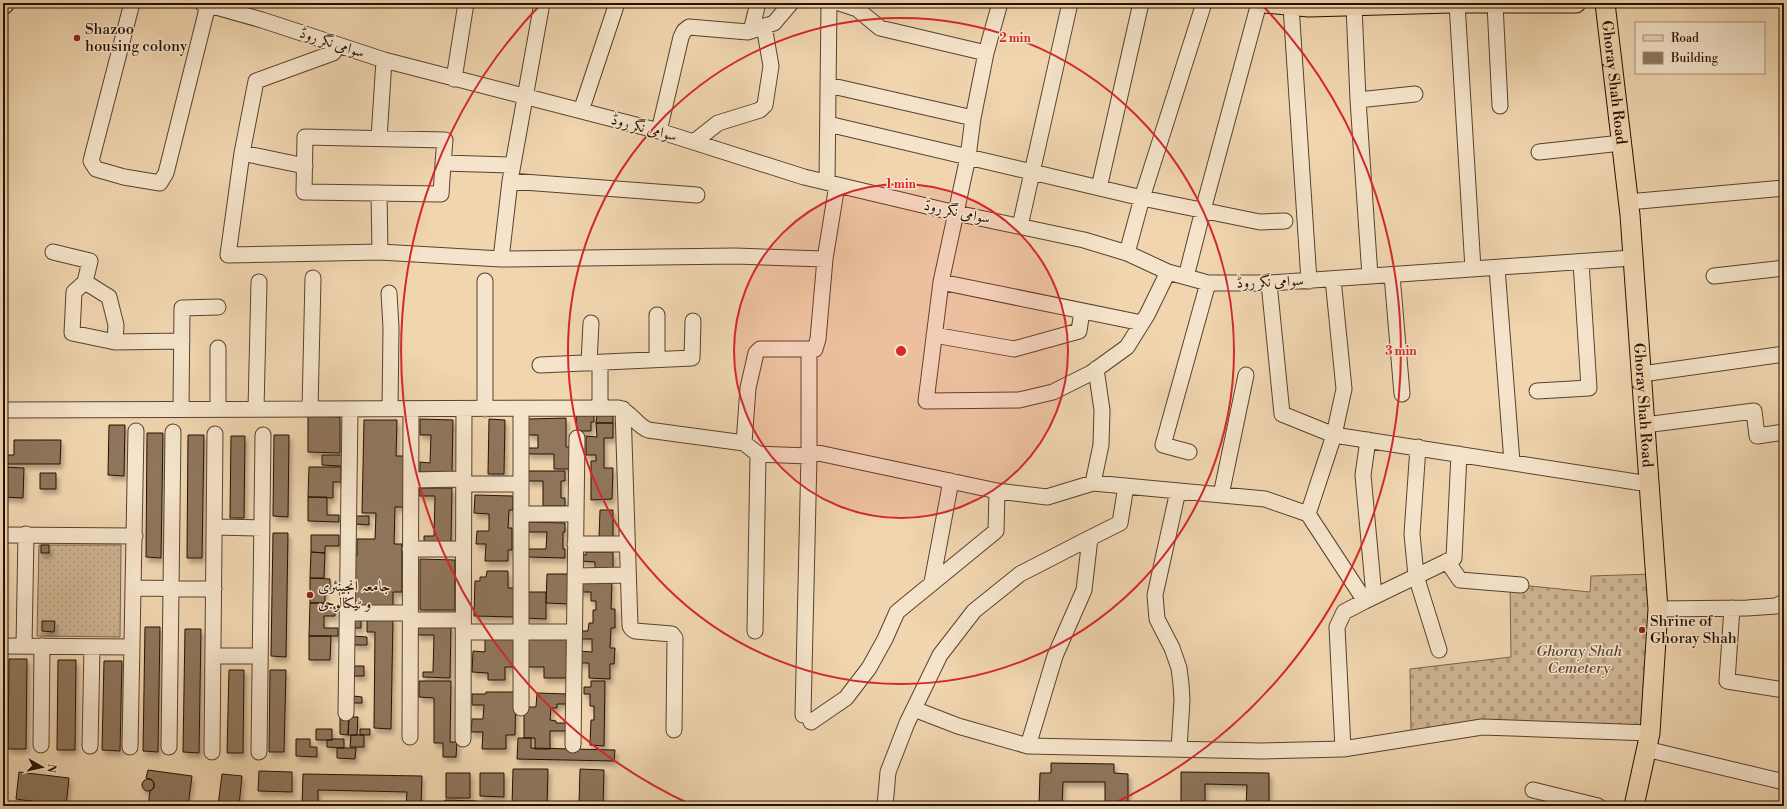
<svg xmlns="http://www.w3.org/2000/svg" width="1787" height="809" viewBox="0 0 1787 809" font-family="'Libre Bodoni',Amiri,serif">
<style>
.grass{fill:url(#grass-dots);stroke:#7a624a}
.cemetery{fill:url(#cemetery-stones);stroke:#7a624a}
.building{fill:#8f765c;stroke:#261003;filter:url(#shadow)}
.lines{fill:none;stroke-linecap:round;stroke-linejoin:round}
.minor-casing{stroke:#58412e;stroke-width:17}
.major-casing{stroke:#261003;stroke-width:21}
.minor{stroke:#f5e4cb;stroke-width:15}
.major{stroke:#f0d5af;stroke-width:19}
.ring{fill:none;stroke:#d62828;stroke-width:2}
.poi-dot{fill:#8f2418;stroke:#f5e4cb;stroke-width:1.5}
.labels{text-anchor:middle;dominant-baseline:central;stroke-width:3;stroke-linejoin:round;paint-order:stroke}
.poi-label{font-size:15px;fill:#261003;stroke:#f5e4cb;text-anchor:start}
.street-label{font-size:15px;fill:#261003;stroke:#f5e4cb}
.park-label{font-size:15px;font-style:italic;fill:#614935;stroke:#f5e4cb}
.centre{fill:#d62828;stroke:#f5e4cb;stroke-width:2}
.ring-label{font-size:12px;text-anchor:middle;font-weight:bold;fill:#d62828;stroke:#f5e4cb;stroke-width:3;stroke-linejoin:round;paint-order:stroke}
</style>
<defs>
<pattern id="grass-dots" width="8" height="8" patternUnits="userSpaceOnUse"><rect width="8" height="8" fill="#ceb492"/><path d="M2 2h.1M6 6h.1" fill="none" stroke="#b19a7c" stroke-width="1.8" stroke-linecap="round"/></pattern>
<pattern id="cemetery-stones" width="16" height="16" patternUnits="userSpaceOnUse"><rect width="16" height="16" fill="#ceb492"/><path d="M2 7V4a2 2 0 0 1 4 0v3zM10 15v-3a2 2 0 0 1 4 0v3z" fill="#b19a7c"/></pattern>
<filter id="shadow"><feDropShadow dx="2.5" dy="4.5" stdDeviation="2" flood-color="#0004"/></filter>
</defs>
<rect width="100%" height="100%" fill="#f0d5af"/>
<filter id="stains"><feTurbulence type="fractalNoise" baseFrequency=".005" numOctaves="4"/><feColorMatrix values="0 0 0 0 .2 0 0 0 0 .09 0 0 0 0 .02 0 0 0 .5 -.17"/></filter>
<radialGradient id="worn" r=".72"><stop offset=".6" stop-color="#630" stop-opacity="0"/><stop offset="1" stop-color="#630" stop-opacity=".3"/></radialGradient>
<path class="grass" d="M39,545h82l-1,92 -83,-1z"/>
<path class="cemetery" d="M1652,574l-7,155 -234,6 -1,-66 101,-12 -1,-73 80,8 1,-16z"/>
<path class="building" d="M576,415h18v7h-3v9h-14z
M597,415h16v8h-17z
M308,416l32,1v36l-32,-1z
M566,418v29h7v22h-19v-15h-26v-6h10v-13h-10v-16z
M420,419l33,1 -1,52h-32v-10l10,1 1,-28h-11z
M489,419l16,1 -1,54h-16z
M364,420h33l-1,36h9l-1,51h-9l-1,37h8v48h-9v15h-41l1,-51h4v-17h18l1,-26h-14z
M596,423h17v15h-9v30h9l-1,31 -21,1v-39h5v-6h-10v-19l11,1z
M109,425h16l-1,51 -16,-1z
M147,433h16l-2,125 -15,-1z
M188,435h16l-2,123h-15z
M274,435h15l-1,82 -15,-1z
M231,436h14l-1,82h-14z
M14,440h47l-1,24h-57v-9h11z
M322,455h20v11l-20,-1z
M3,467l21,1 -1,30 -20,-1z
M309,467h32v15h-8v16l-25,-1z
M528,471h37v10h-4v17h4v8h-22v-25h-15z
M40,473h16v16h-16z
M419,488h33l-1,54h-27v-6h10l1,-40h-16z
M475,495l38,1v14h-4l-1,18h4v22h-4v11h-23l1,-17h-10l1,-13h12v-17l-15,-1z
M308,497h19v18h12v7l-31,-1z
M600,510h13v29h-14z
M356,516h13v9l-13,-1z
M528,522l37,1v9h-2v17h2v9l-37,-1v-8h18l1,-17h-19z
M273,533h15l-2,124 -15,-1z
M311,535h28v11h-14v7l-14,-1z
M41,545h8v8h-8z
M3,546h2l-1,90h-1z
M311,552l14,1 -1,25h-14z
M586,552h27v20h-18v-10l-15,-1v-7l6,1z
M420,559l35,1v50h-35z
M487,571h21v17h7v29l-41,-1 1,-35h5v-4h6z
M547,574h23v30l-24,-1z
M310,578l20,1v9h-5v15h-15z
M580,580l32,1 -1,28h4v19h-4l-1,20h5l-1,16h-4v15l-21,-1v-15h-10v-12l13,1v-13h-14v-8h10l1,-8h4v-13h3v-9h-5v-9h-11z
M525,592h21v27l-22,-1z
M310,603h20v4h5v9h-11v12h14v8h-29z
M353,617h8v11h-8z
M367,618h26l-2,111 -17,-1 1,-96h-8z
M42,621h13l-1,11 -12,-1z
M418,624l33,1 -1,53 -27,-1v-5h10l1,-37h-17z
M145,627h15l-2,125 -15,-1z
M185,629h16l-2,124 -16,-1z
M309,636h22l-1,24h-21z
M353,636l14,1v8h-14z
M528,636h41l-1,42h-24v-11h-16z
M485,637h32l-1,30h-11v13h-17v-7l-16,-1 1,-21 12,1z
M9,659h18l-1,90h-18z
M58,660h18l-1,90h-18z
M104,661h18l-2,90 -18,-1z
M353,666h11v10h-11z
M229,670h15l-1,83h-16z
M270,670h16l-2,82h-15z
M419,681h32l-1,61h7l-1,15h-13v-14h-9v-45l-15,-1z
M591,681h14l-1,65 -14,-1 1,-25h3v-14h-4v-12h-6v-7h7z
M486,692h30l-1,43h-9v14h-24l1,-17h-12l1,-13h11l1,-14h-12v-11h14z
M537,693l30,1v10h-10v4h-6l-1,12 6,1v2h12v8h-18v18h-15v-11h-11v-31h12z
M353,696l9,1v6h-9z
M340,717h9l-1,18 -8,-1z
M349,717h9l-1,18h-9z
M316,729h16v11h-16z
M360,729h10v6h-10z
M351,735h13v12h-14z
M518,738h13v10l84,2 -1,11 -97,-2z
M296,739h14v8h7v10l-21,-1z
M332,739h12v9l-17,-1v-7h5z
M337,748h19l-1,11 -18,-1z
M1051,763l63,1v9l14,1v32h-23v-24h-42l-1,24h-23l1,-33h11z
M513,769h35l-1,37h-35z
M580,769l24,1 -1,36h-24z
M148,770l44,6 -4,30h-40l2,-15 4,-3v-5l-3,-4 -5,-1z
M259,771l33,1v20l-34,-1z
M19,772l50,6 -3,28 -50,-7z
M1181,772l88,1v33h-23l1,-21 -42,-1v22h-24z
M446,773h24v25h-24z
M480,773h24v24l-24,-1z
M222,774l20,2 -3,30h-21z
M303,774l119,2 -1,30h-15l1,-14 -89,-2v16h-16z
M142 785a6 6 0 1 1 12 0a6 6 0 1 1-12 0Z
M445,800l32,1v3h20v2h-52z"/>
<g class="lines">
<defs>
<path id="minor" d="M132,3l-41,158 5,8 28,8 36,6 6,-10 42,-168
M202,3l60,17 122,40 275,71 145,46 152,36 128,27 43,13 41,19 40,11h61l363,-25
M839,3l18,6 23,19 106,25
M1000,3l-14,50 -13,65 -5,39 -27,125 -15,119 93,-1 34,-8 38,-19 36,-26 20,-32 21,-43
M1457,3l16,266
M1495,4l5,102
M1291,6l18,275
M1354,6l4,94 12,176
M751,31l7,-28
M338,45l-5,8 -77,28 -14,72 -14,102 152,-3 121,7 234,-3 90,3
M454,79l12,-76
M828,85l145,33
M1358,100l57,-6
M581,111l36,-108
M828,124l314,74 118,24 25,-1
M659,131l22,-94 3,-6 5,-4 59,5 26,-9 17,-20
M379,138l5,-78
M694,142l24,-19 42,-13 5,-5 6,-39 -7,-40
M1539,152l82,-9
M242,153l63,13
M443,163l-2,31 -137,-2 1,-55 140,3 -2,23 69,2
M510,181l187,14
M827,182l2,-179
M1099,188l42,-185
M379,193l1,59
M1628,202l156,-14
M1020,226l50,-223
M53,252l37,9 -5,21 24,15 7,28 -1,17 67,-1
M1127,253l15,-55 62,-195
M501,259l9,-78 32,-178
M1497,268l15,194
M1392,275l10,119
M1714,276l70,-8
M1186,277l17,-67 56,-207
M85,282l-11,10 -2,41 43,9
M941,282l201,41
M1269,283l13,131 52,21 315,49
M389,293l2,35 -1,81
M934,335l80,14 65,-18 3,-20
M657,359v-44
M589,363l2,-40
M540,365l152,-7 1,-37
M1642,374l142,-20
M1537,391l52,-3 -8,-126
M600,407v-44
M181,409l1,-101 36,-1
M218,409v-61
M256,409l3,-127
M310,409l3,-131
M485,409v-128
M623,409l7,217 2,3 3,2 37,3 3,4 -1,92
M3,410l616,-2c12,4 17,17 29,22l96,13 14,11 -3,177
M1645,425l109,-14 3,25 27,-4
M1368,440l-5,35 11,121
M744,443l4,-55 8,-35 4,-4h55l3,-10 7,-80 12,-74
M1418,447l-6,87 4,42 23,74
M809,451l188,40 50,6 46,-14 172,16 43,15 57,87 89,-43 5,-104
M1189,452l-26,-7 45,-162
M758,454l51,2
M411,480l52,-1
M1093,483l8,-38 1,-35 -6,-41
M463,484h58
M1178,491l-23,104 2,24 15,29 7,20 2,16 1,16 -3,49
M1221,495l25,-120
M521,514h55
M1308,514l26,-79 10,-46 -11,-110
M214,527l48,1
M3,535l132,1
M575,544h52
M410,549h53
M1447,561l13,19 61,5
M575,576l53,-1
M932,582l19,-101
M133,588l81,1
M1732,608l-5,73 57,9
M1658,609l89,-1 29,-2 8,-4
M348,613h62
M410,620h53
M463,632h111
M3,646l128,1
M24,646l2,-112
M213,656h47
M521,708v-299
M914,709l44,17 70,20 234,5 81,-2 139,-22 168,6
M346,713l4,-304
M803,715l6,-259v-107
M811,722l35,-24 23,-30 16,-29 12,-27 99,-81 1,-40
M410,737l1,-328
M463,739l1,-330
M41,745l1,-99
M573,745l4,-307
M90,746l2,-99
M1028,746l27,-90 29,-66 6,-52 30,-15 6,-37
M130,747l6,-316
M169,747l4,-315
M1343,749l-6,-122 7,-15 21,-11
M1646,749l138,33
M212,752l3,-318
M259,752l4,-317
M1533,790l65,16
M885,806l3,-34 19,-49 33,-68 34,-44 46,-37 70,-36"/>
<g id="major">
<path d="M1264,3l45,4 142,-4"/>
<path d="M1466,3h110"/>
<path id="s1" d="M1605,3l25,212 28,394 -8,124 -16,73"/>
<path d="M3,5l2,-2"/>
</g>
</defs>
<use href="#minor" class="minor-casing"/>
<use href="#major" class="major-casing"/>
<use href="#minor" class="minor"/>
<use href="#major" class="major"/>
</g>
<circle cx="901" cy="351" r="167" fill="#d62828" fill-opacity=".12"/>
<g class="ring">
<circle cx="901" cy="351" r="167"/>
<circle cx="901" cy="351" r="333"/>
<path d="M694 806A500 500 0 0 1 541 4M1261 4A500 500 0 0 1 1108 806"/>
</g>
<g class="poi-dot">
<circle cx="77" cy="38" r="4"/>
<circle cx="310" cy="595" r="4"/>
<circle cx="1642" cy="630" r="4"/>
</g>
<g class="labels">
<g class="poi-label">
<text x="85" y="29">Shazoo<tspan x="85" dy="17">housing colony</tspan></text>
<text x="318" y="586">جامعہ انجینئری<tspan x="318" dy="17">و ٹیکنالوجی</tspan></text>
<text x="1650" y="621">Shrine of<tspan x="1650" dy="17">Ghoray Shah</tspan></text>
</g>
<g class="street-label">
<text transform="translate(332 43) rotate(18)">سوامی نگر روڈ</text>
<text stroke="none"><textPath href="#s1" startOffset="80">Ghoray Shah Road</textPath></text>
<text transform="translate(644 128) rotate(15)">سوامی نگر روڈ</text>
<text transform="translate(957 212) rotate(12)">سوامی نگر روڈ</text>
<text transform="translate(1270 282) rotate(-2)">سوامی نگر روڈ</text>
<text stroke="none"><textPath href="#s1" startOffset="404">Ghoray Shah Road</textPath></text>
</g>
<g class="park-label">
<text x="1579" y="651">Ghoray Shah<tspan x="1579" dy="17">Cemetery</tspan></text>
</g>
</g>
<circle cx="901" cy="351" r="6" class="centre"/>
<g class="ring-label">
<text x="1015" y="42">2 min</text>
<text x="901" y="188">1 min</text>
<text x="1401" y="355">3 min</text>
</g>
<rect width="1787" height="809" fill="none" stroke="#f0d5af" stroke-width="16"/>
<rect x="4" y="4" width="1779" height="801" fill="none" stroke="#261003" stroke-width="2"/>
<rect x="8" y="8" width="1771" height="793" fill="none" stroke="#261003"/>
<rect x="1635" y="22" width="130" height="52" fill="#f5e4cb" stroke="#a28f7b"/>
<rect x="1643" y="35" width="20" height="6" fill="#f0d5af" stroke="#a28f7b"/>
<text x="1671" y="42" font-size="12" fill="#261003">Road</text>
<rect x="1643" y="52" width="20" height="12" fill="#8f765c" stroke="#a28f7b"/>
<text x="1671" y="62" font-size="12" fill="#261003">Building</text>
<g transform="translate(42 767) rotate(98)" stroke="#f5e4cb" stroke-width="3" paint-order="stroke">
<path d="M0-3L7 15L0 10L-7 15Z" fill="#261003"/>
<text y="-6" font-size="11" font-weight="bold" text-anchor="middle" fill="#261003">N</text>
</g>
<rect width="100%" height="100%" filter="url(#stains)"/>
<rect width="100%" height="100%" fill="url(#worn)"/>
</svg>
